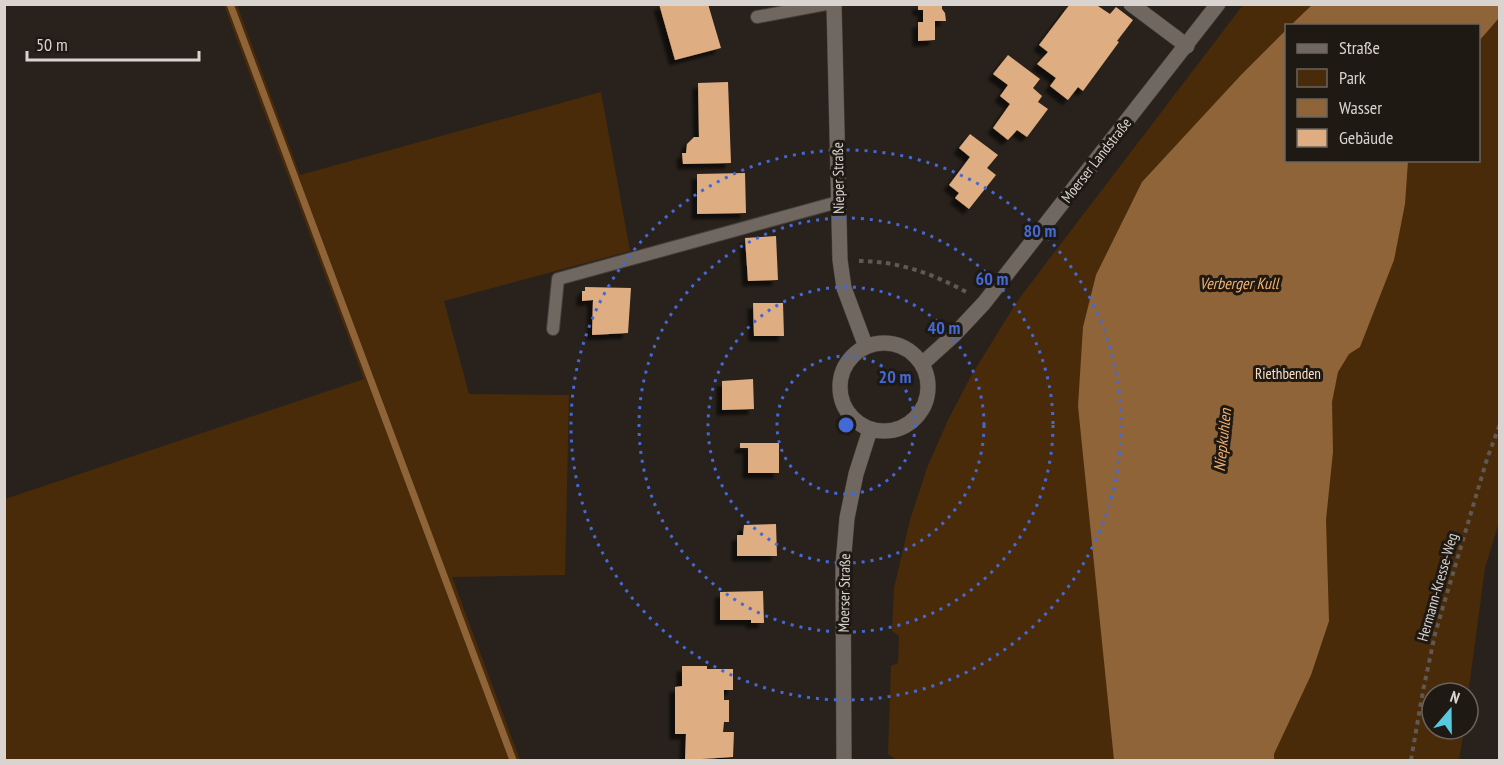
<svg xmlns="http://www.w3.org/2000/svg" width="1504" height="765" viewBox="0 0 1504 765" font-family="'PT Sans Narrow',sans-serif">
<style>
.green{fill:#492b09;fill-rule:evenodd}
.water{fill:#906439}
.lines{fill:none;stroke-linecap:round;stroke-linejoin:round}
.stream{stroke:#906439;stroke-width:7}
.building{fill:#dead81;filter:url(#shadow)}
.service-casing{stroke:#453f3b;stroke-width:14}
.minor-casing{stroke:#453f3b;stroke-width:16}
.secondary-casing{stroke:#453f3b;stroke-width:16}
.path{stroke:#5f5853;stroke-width:4;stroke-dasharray:4.5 4.5;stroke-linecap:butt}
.service{stroke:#6f6760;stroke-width:12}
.minor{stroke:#6f6760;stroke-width:15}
.secondary{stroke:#6f6760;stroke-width:15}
.ring{fill:none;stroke:#4369d6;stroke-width:3;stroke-dasharray:3 6}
.labels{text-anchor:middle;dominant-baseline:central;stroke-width:6;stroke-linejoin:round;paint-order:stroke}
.street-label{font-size:15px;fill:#d9d4d0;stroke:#1f1913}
.park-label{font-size:15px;fill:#fadec5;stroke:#1f1913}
.water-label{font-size:16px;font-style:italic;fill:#f3b070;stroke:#1f1913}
.centre{fill:#4369d6;stroke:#1f1913;stroke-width:3}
.ring-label{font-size:18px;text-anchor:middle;font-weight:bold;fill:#4369d6;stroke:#1f1913;stroke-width:6;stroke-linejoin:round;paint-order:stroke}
</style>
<defs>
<filter id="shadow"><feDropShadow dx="-5.5" dy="5.5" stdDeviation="1.5" flood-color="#0009"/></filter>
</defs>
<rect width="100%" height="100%" fill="#29221c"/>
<path class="green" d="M224,5h13l63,170 301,-83 29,159 -186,50 25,93 100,1 -4,180 -113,2 68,183h-515v-261l359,-120z
M1243,5h256v517l-14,46 -17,127v-2h-36v36h32l-5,31h-565v-2l-6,-4 3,-88 7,-3 1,-27 -7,-5 2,-43 16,-68 17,-52 21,-48 23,-44 47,-76zM1286,26h192v134h-192z"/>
<path class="water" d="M1313,4l186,1v13l-20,23 -1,-15 -187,-1z
M1286,30v130l122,1 -3,43 -11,56 -34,87 -11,7 -11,18 -6,30 1,50 -7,68 3,101 -18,54 -37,79v6h-160l-36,-354 5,-79 13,-52 46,-93 99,-107z"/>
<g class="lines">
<path class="stream" d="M230,4l283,756"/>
</g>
<path class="building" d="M659,4h49l13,44 -46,12z
M918,4h24v5l3,4 1,8h-11v19l-17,1v-19h5v-12h-5z
M1070,4h25l15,10 6,-7 17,13 -16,21 2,1 -36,49 -5,-4 -10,13 -18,-14 6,-8 -19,-14 11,-12 -9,-7z
M1008,55l32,24 -7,9 9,8 -4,6 10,7 -21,28 -10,-7 -9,10 -15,-12 17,-24 -10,-8 8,-11 -15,-11z
M728,82l3,81 -48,1 -1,-11h4l1,-9 7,-7h5l-1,-54z
M970,134l28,21 -11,13 9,7 -27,34 -14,-11 4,-5 -10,-8 21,-28 -11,-9z
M745,173l1,40 -49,1v-40z
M776,236l2,44 -30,1 -3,-43z
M585,287l46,1 -3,45 -36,2 1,-35 -11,1v-10h3z
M753,303h30l1,33h-30z
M753,379l1,30 -32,1v-29z
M740,443h39v30h-31v-25h-8z
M776,524l1,32h-40v-21h6l1,-10z
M763,591l1,32h-13v-3h-31v-28z
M682,666h25v3h26v21h-9v10h5v22h-5l-1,10h11l-1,25 -48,3 1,-26h-11v-47l7,-1z"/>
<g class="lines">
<defs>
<path id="service" d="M757,17l69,-13
M553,329l5,-50 280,-77"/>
<path id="minor" d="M1131,4l56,42"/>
<path id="secondary" d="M834,4l6,256 4,28 22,59
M840 387a44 44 0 1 1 88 0a44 44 0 1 1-88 0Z
M922,364l32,-29 30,-32 234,-299
M844,760l-1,-195 4,-47 9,-44 14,-44"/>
</defs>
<use href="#service" class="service-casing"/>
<use href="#minor" class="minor-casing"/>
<use href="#secondary" class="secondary-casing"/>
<path class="path" d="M859,261c39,0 75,13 109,32
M1411,760l12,-69 12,-57 52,-175 13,-35"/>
<use href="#service" class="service"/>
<use href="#minor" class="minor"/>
<use href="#secondary" class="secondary"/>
</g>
<g class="ring">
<circle cx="846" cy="425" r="69"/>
<circle cx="846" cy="425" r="138"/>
<circle cx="846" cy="425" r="207"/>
<circle cx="846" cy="425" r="275"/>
</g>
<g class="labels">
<g class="street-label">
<text transform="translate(1096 160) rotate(-52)">Moerser Landstraße</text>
<text transform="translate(838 178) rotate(-91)">Nieper Straße</text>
<text transform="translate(1437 587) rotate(-74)">Hermann-Kresse-Weg</text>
<text transform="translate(844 593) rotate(-89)">Moerser Straße</text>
</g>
<g class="park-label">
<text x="1288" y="373">Riethbenden</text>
</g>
<g class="water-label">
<text x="1239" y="283">Verberger Kull</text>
<text transform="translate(1222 440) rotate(-84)">Niepkuhlen</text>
</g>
</g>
<circle cx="846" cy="425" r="9" class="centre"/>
<g class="ring-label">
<text x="1040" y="237">80 m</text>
<text x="992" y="285">60 m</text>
<text x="944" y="334">40 m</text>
<text x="895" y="383">20 m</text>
</g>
<rect width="1504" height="765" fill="none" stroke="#d9d4d0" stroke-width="12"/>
<rect x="1285" y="24" width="195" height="138" fill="#1f1913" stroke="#69645f" stroke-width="1.5"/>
<rect x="1297" y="44" width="30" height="9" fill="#6f6760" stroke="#69645f" stroke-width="1.5"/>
<text x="1339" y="54" font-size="18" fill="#d9d4d0">Straße</text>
<rect x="1297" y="69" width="30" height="18" fill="#492b09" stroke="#69645f" stroke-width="1.5"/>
<text x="1339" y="84" font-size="18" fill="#d9d4d0">Park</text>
<rect x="1297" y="99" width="30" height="18" fill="#906439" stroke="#69645f" stroke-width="1.5"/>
<text x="1339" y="114" font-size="18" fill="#d9d4d0">Wasser</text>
<rect x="1297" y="129" width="30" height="18" fill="#dead81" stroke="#69645f" stroke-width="1.5"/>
<text x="1339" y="144" font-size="18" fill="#d9d4d0">Gebäude</text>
<g transform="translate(1450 711) rotate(20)"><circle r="28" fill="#1f1913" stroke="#69645f" stroke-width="1.5"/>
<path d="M0-4.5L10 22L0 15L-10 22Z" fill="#56c9e1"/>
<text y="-9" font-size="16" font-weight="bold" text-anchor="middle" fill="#d9d4d0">N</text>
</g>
<path d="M27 51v9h172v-9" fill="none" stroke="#d9d4d0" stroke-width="3"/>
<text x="36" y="51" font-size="18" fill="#d9d4d0" stroke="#1f1913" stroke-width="4.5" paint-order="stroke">50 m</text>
</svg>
